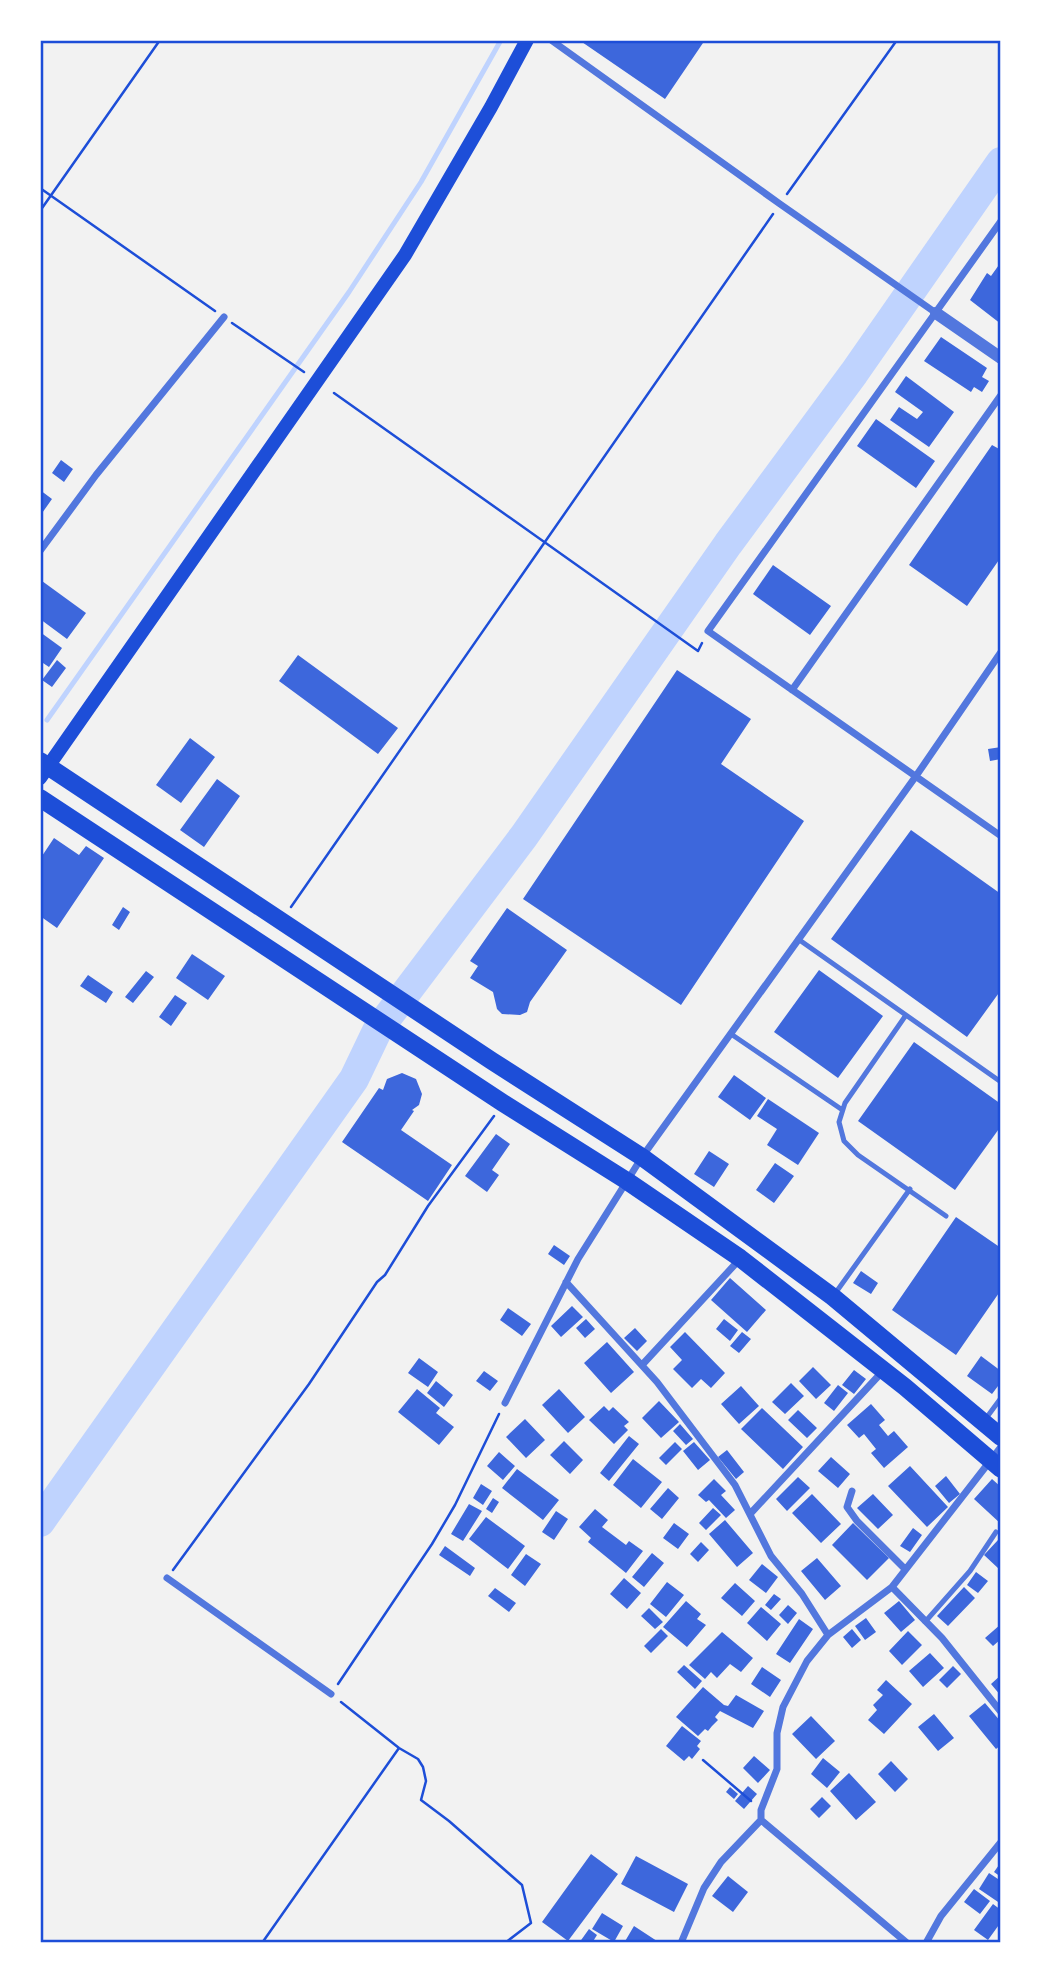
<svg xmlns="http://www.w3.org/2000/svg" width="1041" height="1983" viewBox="0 0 1041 1983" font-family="Georgia,serif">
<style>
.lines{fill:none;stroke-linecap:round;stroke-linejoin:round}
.stream{stroke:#bfd3fe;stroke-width:5}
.river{stroke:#bfd3fe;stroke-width:30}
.building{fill:#3d67dc}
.path{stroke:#1d4ed8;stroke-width:2.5}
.service{stroke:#5277de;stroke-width:5}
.minor{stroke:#5277de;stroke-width:7}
.tertiary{stroke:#5277de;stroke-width:12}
.secondary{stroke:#1d4ed8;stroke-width:14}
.trunk{stroke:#1d4ed8;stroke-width:18}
.neatline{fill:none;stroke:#1d4ed8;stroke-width:2.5}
</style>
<rect width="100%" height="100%" fill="#f2f2f2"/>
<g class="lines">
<path class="stream" d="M47,720l302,-428 72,-110 80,-142"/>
<path class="river" d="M40,1522l314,-443 23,-48 147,-195 204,-292 126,-171 147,-211"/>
</g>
<path class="building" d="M579,40h126l-40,59z
M1001,262v62l-31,-24 17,-27 4,3z
M941,337l46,31 -5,9 7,4 -7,11 -8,-5 -3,5 -47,-31z
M906,376l48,36 -25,35 -39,-27 9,-13 18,12 6,-7 -28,-20z
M876,419l59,42 -19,27 -59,-42z
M992,445l9,5v107l-34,49 -58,-41z
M61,460l12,9 -9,13 -12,-9z
M40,490l12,9 -12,17z
M773,565l58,41 -21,29 -57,-41z
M42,581l44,32 -19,26 -27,-20z
M40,632l22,16 -13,19 -9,-6z
M298,655l100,73 -20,26 -99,-73z
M57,660l9,8 -14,19 -10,-7z
M677,670l74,49 -30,45 83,57 -123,184 -158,-106z
M190,738l25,19 -34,46 -25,-18z
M1001,747v12l-11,2 -2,-12z
M217,779l23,17 -36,51 -24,-17z
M911,830l90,64v96l-34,47 -136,-98z
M54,838l25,17 7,-9 18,12 -47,70 -17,-12v-57z
M123,907l7,5 -11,18 -7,-5z
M507,908l60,42 -37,52 -3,10 -7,3 -18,-1 -5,-5 -4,-17 -23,-14 8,-12 -8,-5z
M192,954l33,22 -17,24 -32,-22z
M819,970l64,46 -45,62 -64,-46z
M146,971l8,6 -21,26 -8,-6z
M88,975l25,17 -7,11 -26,-17z
M175,995l12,8 -16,23 -12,-9z
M914,1042l87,62v22l-46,64 -97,-69z
M402,1073l14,6 6,15 -3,11 -7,5 2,1 -13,19 51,35 -24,36 -86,-59 37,-54 4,2 4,-11z
M734,1075l32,23 -16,22 -32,-23z
M768,1099l51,34 -21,32 -31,-20 10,-16 -20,-13z
M496,1134l14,10 -18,26 7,5 -12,17 -22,-16z
M709,1151l20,13 -15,23 -20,-13z
M775,1163l19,13 -20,27 -18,-13z
M956,1217l45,31v42l-45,65 -64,-45z
M554,1245l16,11 -6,9 -16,-11z
M861,1271l17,12 -7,11 -18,-11z
M730,1278l36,32 -19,22 -36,-32z
M572,1306l11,11 -22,20 -10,-11z
M508,1308l23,16 -9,12 -22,-16z
M586,1319l9,10 -10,9 -9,-10z
M724,1319l14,11 -8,11 -14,-12z
M635,1328l12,13 -10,10 -13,-13z
M685,1332l40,41 -14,15 -10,-9 -9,9 -19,-19 9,-9 -12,-13z
M742,1332l9,7 -12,14 -9,-7z
M607,1342l27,30 -23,21 -27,-30z
M981,1356l20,15v11l-9,12 -25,-18z
M419,1358l19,14 -10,15 -20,-14z
M813,1367l18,18 -15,14 -17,-18z
M854,1370l12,9 -12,15 -12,-9z
M484,1371l14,10 -8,10 -14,-10z
M436,1381l17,14 -9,12 -17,-14z
M791,1383l13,13 -19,18 -13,-12z
M838,1385l10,8 -14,18 -10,-8z
M741,1386l18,20 -20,18 -18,-20z
M417,1389l23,19 -4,5 18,14 -15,18 -41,-33z
M559,1389l26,28 -17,16 -26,-28z
M659,1401l20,21 -18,16 -19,-20z
M871,1404l14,16 -6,5 9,11 6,-5 14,16 -24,21 -13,-15 5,-4 -12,-15 -5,4 -12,-13z
M604,1406l5,5 4,-4 16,15 -5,4 4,4 -14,14 -25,-24z
M762,1408l41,39 -20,22 -42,-40z
M798,1410l19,18 -10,10 -19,-18z
M525,1419l20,21 -19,18 -20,-21z
M680,1424l13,15 -7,6 -13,-14z
M629,1436l10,8 -30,37 -9,-8z
M564,1441l19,19 -13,14 -20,-19z
M675,1442l7,7 -16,16 -7,-7z
M694,1442l16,18 -12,10 -15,-19z
M727,1450l17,22 -8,7 -18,-22z
M499,1452l16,14 -12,14 -16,-14z
M831,1457l19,17 -12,14 -20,-17z
M633,1459l29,23 -21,26 -28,-23z
M910,1466l38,41 -21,20 -39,-41z
M517,1469l42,31 -16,20 -41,-32z
M946,1476l14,18 -11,9 -14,-17z
M798,1477l12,11 -23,23 -11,-12z
M714,1479l12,12 -5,4 14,15 -9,8 -17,-18 -3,2 -8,-7z
M992,1479l9,8v37l-27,-25z
M481,1484l11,7 -9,14 -10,-7z
M668,1488l11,10 -17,21 -12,-10z
M812,1494l29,30 -20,19 -29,-30z
M873,1494l20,21 -15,14 -21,-21z
M493,1498l6,4 -7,11 -6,-4z
M469,1504l13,7 -19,30 -12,-7z
M713,1508l8,7 -15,15 -7,-7z
M595,1509l13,11 -6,7 24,18 3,-4 14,10 -17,22 -38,-31 3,-4 -12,-11z
M556,1511l12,8 -14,21 -12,-8z
M486,1517l39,29 -17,23 -39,-30z
M725,1520l28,33 -16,14 -28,-33z
M674,1523l15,11 -11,15 -15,-11z
M853,1523l36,35 -22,22 -35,-35z
M913,1528l9,7 -12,17 -10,-6z
M998,1540l3,3 -2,26 -15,-14z
M701,1542l8,8 -11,12 -8,-8z
M445,1546l30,22 -5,8 -31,-21z
M652,1553l12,10 -20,24 -12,-10z
M526,1554l15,10 -16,22 -14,-11z
M817,1558l24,28 -16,14 -24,-29z
M762,1564l16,13 -12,16 -17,-13z
M976,1572l12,9 -10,12 -11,-8z
M624,1578l17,15 -14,16 -17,-15z
M667,1582l17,13 -18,22 -16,-13z
M735,1583l20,18 -13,15 -21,-18z
M964,1587l11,11 -27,28 -11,-10z
M495,1588l21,15 -7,9 -21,-16z
M774,1594l7,5 -10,11 -6,-5z
M686,1601l15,13 -4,5 9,6 -19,22 -24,-20z
M899,1601l16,19 -14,12 -17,-19z
M788,1605l9,8 -9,11 -9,-9z
M761,1607l20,17 -14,17 -20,-18z
M649,1608l14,14 -8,7 -14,-13z
M866,1618l10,14 -11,8 -10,-14z
M799,1619l14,10 -23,34 -14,-9z
M1001,1624v15l-8,7 -8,-8z
M661,1629l7,7 -17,17 -7,-7z
M852,1629l9,11 -9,8 -9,-11z
M908,1631l14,14 -20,20 -13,-14z
M722,1632l31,26 -12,14 -11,-8 -13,14 -6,-6 -6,7 -16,-14z
M930,1653l14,15 -21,19 -14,-16z
M684,1665l18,16 -7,8 -18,-17z
M953,1666l8,8 -14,14 -8,-8z
M762,1667l19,13 -11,17 -19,-13z
M1001,1675v21l-10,-12z
M886,1680l26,24 -28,30 -16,-14 9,-10 -4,-5 10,-10 -6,-5z
M703,1687l21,18 4,1 8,-11 28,16 -11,17 -33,-17 -5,6 3,3 -6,6 -4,5 -3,-2 -7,7 -22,-19z
M985,1703l16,19v23l-5,4 -27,-33z
M934,1714l20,24 -16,13 -20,-24z
M811,1716l24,25 -19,18 -24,-25z
M682,1726l19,15 -4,5 3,3 -8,10 -3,-3 -5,5 -18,-15z
M754,1756l16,14 -12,13 -15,-15z
M823,1758l17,14 -13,16 -16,-14z
M891,1761l17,18 -13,13 -17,-18z
M849,1773l27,29 -20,18 -26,-29z
M748,1786l9,8 -13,15 -9,-8z
M730,1787l8,7 -4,5 -8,-7z
M822,1797l9,9 -12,12 -9,-9z
M591,1854l27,20 -50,67 -26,-19z
M636,1856l52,28 -14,28 -53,-28z
M1001,1862v15l-7,-5z
M989,1873l12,8v23l-22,-15z
M728,1876l20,16 -15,20 -21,-16z
M974,1889l16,12 -10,13 -16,-12z
M993,1904l8,6v12l-13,18 -14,-10z
M602,1913l21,13 -9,16 -22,-13z
M634,1926l26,17h-36z
M589,1929l8,6 -5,8h-13z"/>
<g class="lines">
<path class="path" d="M40,188l175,123
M787,194l110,-154
M40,211l120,-171
M232,323l72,49
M334,393l364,258 4,-8
M291,907l482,-693
M173,1570l136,-186 68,-102 8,-7 43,-69 66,-90
M338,1684l94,-140 23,-39 44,-91
M341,1702l58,46 19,11 5,8 3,14 -5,19 28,21 73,64 9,38 -26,20
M703,1760l48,41
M262,1943l137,-195"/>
<path class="service" d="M798,939l203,143
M906,1015l-61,88 -6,19 5,19 14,14 88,61
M731,1034l110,75
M834,1295l76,-106
M984,1421l17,-23
M925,1622l45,-51 26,-39"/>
<path class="minor" d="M551,40l229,164 156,109
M1001,221l-293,410 293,205
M40,551l56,-76 128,-158
M792,690l209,-295
M566,1282l91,100 78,103 36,71 31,38 26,41
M642,1365l98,-106
M505,1403l73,-144 64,-102 274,-381 85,-124
M852,1491l-5,16 10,14 48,48
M750,1514l133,-143
M167,1578l164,116
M892,1587l50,51 59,74
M761,1820l146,123
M681,1943l23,-55 17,-26 40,-42v-10l16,-41v-36l6,-26 24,-46 21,-26 64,-48 109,-140
M926,1943l15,-27 60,-74"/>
<path class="tertiary" d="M936,313l65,45"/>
<path class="secondary" d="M40,778l365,-523 86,-148 36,-67"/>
<path class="trunk" d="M40,761l452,300 150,96 191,140 168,140
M40,798l463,305 124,78 113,77 165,129 96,82"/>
</g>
<rect width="1041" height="1983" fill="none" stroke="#ffffff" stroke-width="84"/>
<rect x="42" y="42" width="957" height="1899" class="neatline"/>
</svg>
